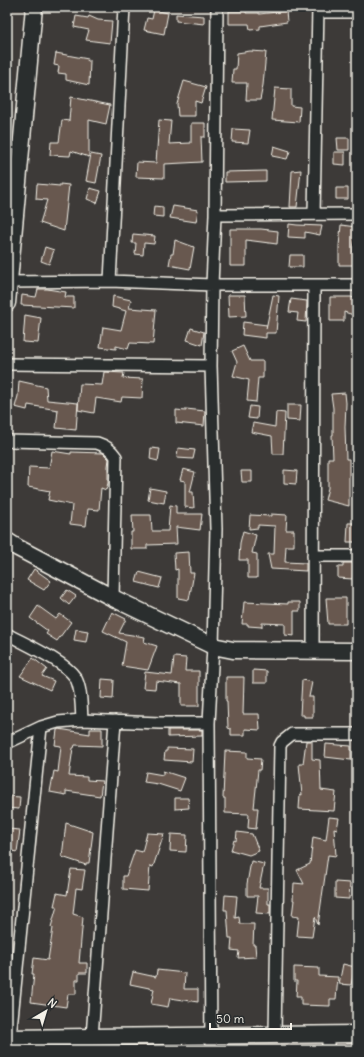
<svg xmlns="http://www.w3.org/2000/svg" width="364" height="1057" viewBox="0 0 364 1057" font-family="Delius,sans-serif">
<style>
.building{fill:#68584f;stroke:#f4f1e8}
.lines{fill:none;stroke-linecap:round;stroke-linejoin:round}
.street-casing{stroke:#f4f1e8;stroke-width:14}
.secondary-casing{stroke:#f4f1e8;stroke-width:19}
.street{stroke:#2a2d2e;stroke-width:11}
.secondary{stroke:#2a2d2e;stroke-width:16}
</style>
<rect width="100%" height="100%" fill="#3d3a38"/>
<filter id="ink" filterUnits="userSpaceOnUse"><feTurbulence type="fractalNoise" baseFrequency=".025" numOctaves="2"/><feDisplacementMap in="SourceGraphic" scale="8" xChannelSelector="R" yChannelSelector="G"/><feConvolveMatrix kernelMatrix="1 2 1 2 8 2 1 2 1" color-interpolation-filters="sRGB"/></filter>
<g filter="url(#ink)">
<path class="building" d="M154,10l14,3 -4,21 -20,-4 3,-12 5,1z
M229,11h17v2h13v1l27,-3 1,11 -27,4v3l-10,1 -1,-6h-20z
M176,14l28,2v8l-28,-3z
M76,16l12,2 1,-2 9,4 14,1 -2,22 -24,-3 3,-10 -15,-3z
M250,51l16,1 -3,33 -3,15h-14l1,-17h-15l1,-14h3l1,-16z
M56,53l32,6 -1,2h3l-1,24 -23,-5v-6l-8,-1 1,-7 -5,-1z
M184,81l22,6 -5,16 -6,-2v15h-17l-1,-12z
M275,88l16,1v17l9,1 -1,15 -27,-2z
M71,97l39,8 -4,19 -17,-4v37l-18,-6 -1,5 -20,-1 1,-13h8l3,-22 7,1z
M159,120l12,1 -2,23 22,-1v-20h14v14h-4l1,25 -38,2v14l-28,-1 1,-15 19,1z
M233,129l17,1 -2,13 -16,-1z
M337,138h12v12h-11z
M274,146l16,5 -3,8 -15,-3z
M334,152h11v13l-11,-1z
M91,154l10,2 -5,27 -10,-2z
M301,170l-4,37h-7l2,-36z
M266,171v10l-41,1v-10z
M37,184l23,2v-2l9,1 -5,46 -24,-8 7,-23 -11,-1z
M90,188l11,3 -4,12 -10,-4z
M336,188h12v11h-12z
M154,206l9,1v10l-10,-1z
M173,206l25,4 -2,12 -26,-4z
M289,224l8,1 25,1 -2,9 -15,-3v6l-17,-1z
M341,225l15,2 -3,25h4v13h-18v-19z
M230,229h31l17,2 -1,13 -31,-4v26h-16z
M133,234l22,2 -1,8 -10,-1 -1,12 -8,-1 1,-11h-4z
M175,240l19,7 -4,22 -21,-4 2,-11h2z
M45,247l9,3 -5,14 -8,-3z
M290,255h13v12h-14z
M38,289h9l19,3 -1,5h9v11l-53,-3 1,-10 14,2z
M228,295h17l1,21 -17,1z
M273,295l6,1 -3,37h-10v5l-24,-3 1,-13 24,3 -1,4z
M113,296l18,4 -2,8 27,2 -3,34 -23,-1 -2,6 -12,-3v3l-16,-2 3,-20 18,3 5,-19 -14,-4z
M330,297h21l6,2v17l-13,-4v9h-14z
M291,299l16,2 -1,21 -9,-1 1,-8 -9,-1z
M25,315l16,3 -3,25 -15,-1z
M191,328l13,4 -2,13 -15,-5z
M243,346l7,15h13v17h-5l-2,24 -9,-1 2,-21 -16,-4 4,-14 -5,-11z
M104,372l20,1 -1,5 20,1 -1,19 -20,-1 -1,5 -25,-4 -2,15 -16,-3 2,-26 22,1z
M19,381l27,6 1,13 31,3 -2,27 -20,-2 2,-18 -30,-5 -1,5 -12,-3 3,-11z
M345,393l1,10 -1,24 1,32h3v47l-24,-6 3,-12v-30h5l-1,-23h1v-27l-2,-14z
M287,405h14l-1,16 -13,-1z
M250,406l8,1 -1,12 -9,-1z
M186,409l19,2 -1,15 -28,-3v-13l10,1z
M276,412l9,1 -2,41h-10l-1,-18 -21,-4 2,-9 22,4z
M151,448l9,1 -2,12 -8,-2z
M178,448l17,2 -2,9 -16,-1z
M52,451l19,3v-2l32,1 6,6 -1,7v17l-2,7 -5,-2 -2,22 -11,-1 -2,17 -16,-2 2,-19 -24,-5 2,-9 -22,-4 1,-20 20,1z
M183,469l12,3 -5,20h3l1,16 -9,-1v-26l-5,-1z
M284,470l13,1 -1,13 -12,-1z
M241,471h11v11h-10z
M150,488l16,3 -2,12 -16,-3z
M170,505l6,1v8h26l-2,16 -24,-3 1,17 -30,1v4h-16v-17h2l-1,-17h19l1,16h16z
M271,514l16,1 -1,15h8v16h-8l-1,16 21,1v8l-35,-2 -3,-15h6l1,-28 -17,-1v3l-9,1 1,-14 21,1z
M348,523h9l-1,19h-9z
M243,531l13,4 -4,18 5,1v24h-9v-18h-9l1,-17z
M189,552l1,21h4l-5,27 -11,-2v-29l-3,1 -1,-17z
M343,563h11l-1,16 -15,-1v-11h5z
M34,569l17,12 -7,9 -17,-10z
M139,572l23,6 -3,10 -23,-6z
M67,590l9,6 -7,9 -8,-7z
M326,598h20v26h-18z
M244,602l44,2v-2h12v9h-6v25l-9,-1v-11l-23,-1v4l-14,-1v-2h-6z
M38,606l18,13 4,-5 11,8 -14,19 -11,-7 2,-3 -18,-13z
M112,612l14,7 -7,14 26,4 -1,5 13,4 -9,24 -26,-4 4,-24 -23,-11z
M76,629l12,2 -2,11 -12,-2z
M174,657l12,1 -1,13h14v35h-18v-22l-25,-3 -1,8 -12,-1 2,-16 27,3z
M33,658l14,11 -5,7 12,5 -4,9 -30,-14z
M253,670l14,1v12h-14z
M226,677h18l-1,37h16l1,16 -15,-1v6h-14v-6l-3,-1 -1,-27h-1z
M102,679l12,1 -1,19 -12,-1z
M302,680l10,2 -3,15h4v20h-9v-2h-4z
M59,729l31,5v-5h12v17l-27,-1 -1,3h-1l-4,28 18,1v3l15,1 -2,15 -34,-5v4l-16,-3 4,-21 4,1 3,-26 -6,-1 2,-15z
M168,730h34v6l-34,1z
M306,741h6v18l8,1 1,30 15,2 -2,19 -35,-2 1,-15 2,1 -3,-31h4z
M326,744l25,2v14l-26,-3z
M167,748l26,1 -1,13 -28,-2 1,-9h2z
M225,751l22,1v6l14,1 -1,11h-2l-4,38h4l-2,21 -8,-1 1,-14 -24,-1v-15h-2z
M163,771l22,7 -5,13 -22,-7 -14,-2 2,-10 17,3z
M7,796l13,1 -1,12 -12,-1z
M175,798h13l1,10 -14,1z
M329,817l10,1 -2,11 -3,-1 2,28 -8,-1 -10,70 -3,-8 -3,20 -15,-1 2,-19 -7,-1 2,-16h-1l1,-17 10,1 -7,-14 13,-6 3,-27 13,3z
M66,823l27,9 -4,31h-3v2l-24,-8z
M8,829l12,1 -3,22 -10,-2z
M237,832l15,2 7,17 -10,4 -18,-5 3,-10 2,1z
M147,833l17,1 -11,33 -3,-1 -2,25 -25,-2v-13h3l9,-26 7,2z
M171,834l16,1 -1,17 -16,-1z
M251,861l13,3 -5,24h9v16h2v10l-14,-1 2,-17h-11v-12z
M71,869l14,1 -3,19 -6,-1 -3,26 10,3 -4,46h8v10h-8v7h-3v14h-8l-2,13 -35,-5 3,-28h-2l2,-16 14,2 5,-32 -2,-1 6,-21h-3l3,-13 10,2z
M335,882l15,1 -1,16 -14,-1z
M225,895l12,1 -2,22 4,-1 1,7h14l-1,21h2l1,12 -18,1 1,-7 -8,-1 1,-12h-3l-2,-28h-3z
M343,964l12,3 -4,18 -12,-1z
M294,967l25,1v8l19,1 -2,22h-6v7l-29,-1v-8h-5l1,-16h-3z
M157,970l28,3 -1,16h14v13l-28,-4 -2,9 -17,-3 3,-15 -24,-5 3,-12 23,5z"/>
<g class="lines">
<defs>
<path id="street" d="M318,12h39
M314,214l4,-207
M215,215l142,-1
M110,281l14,-274
M7,282l103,-1 102,4h145
M7,364l204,2
M7,441l90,2c9,3 14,6 19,14l-3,141
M313,556h44
M7,634c18,10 57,27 68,43 7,11 6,30 7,43
M313,650l1,-365
M7,743l34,-16 17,-5 24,-2 78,3h49
M275,1034l5,-288 2,-4 10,-8h65
M92,1037l23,-316
M10,1038l31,-311
M211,1050l-2,-327 4,-77 3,-117 -5,-163 1,-81 3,-70 2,-208
M328,1050v-17"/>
<path id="secondary" d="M7,303l27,-296
M7,541l11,7 95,50 100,48 20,4 124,1
M7,1038l350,-4"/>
</defs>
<use href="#street" class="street-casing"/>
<use href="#secondary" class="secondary-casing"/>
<use href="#street" class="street"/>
<use href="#secondary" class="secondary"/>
</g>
</g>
<rect width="364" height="1057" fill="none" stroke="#2a2d2e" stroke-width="24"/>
<rect x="12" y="12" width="340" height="1033" fill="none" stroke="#f4f1e8" stroke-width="1.5" filter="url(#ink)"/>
<g transform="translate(46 1011) rotate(38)" stroke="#2a2d2e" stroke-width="3" paint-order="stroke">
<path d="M0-3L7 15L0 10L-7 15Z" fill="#f4f1e8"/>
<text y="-6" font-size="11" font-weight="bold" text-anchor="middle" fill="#f4f1e8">N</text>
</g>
<path d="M210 1023v6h81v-6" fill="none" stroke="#f4f1e8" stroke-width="2"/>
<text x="216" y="1023" font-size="12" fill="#f4f1e8" stroke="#2a2d2e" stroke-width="3" paint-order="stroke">50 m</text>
</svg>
